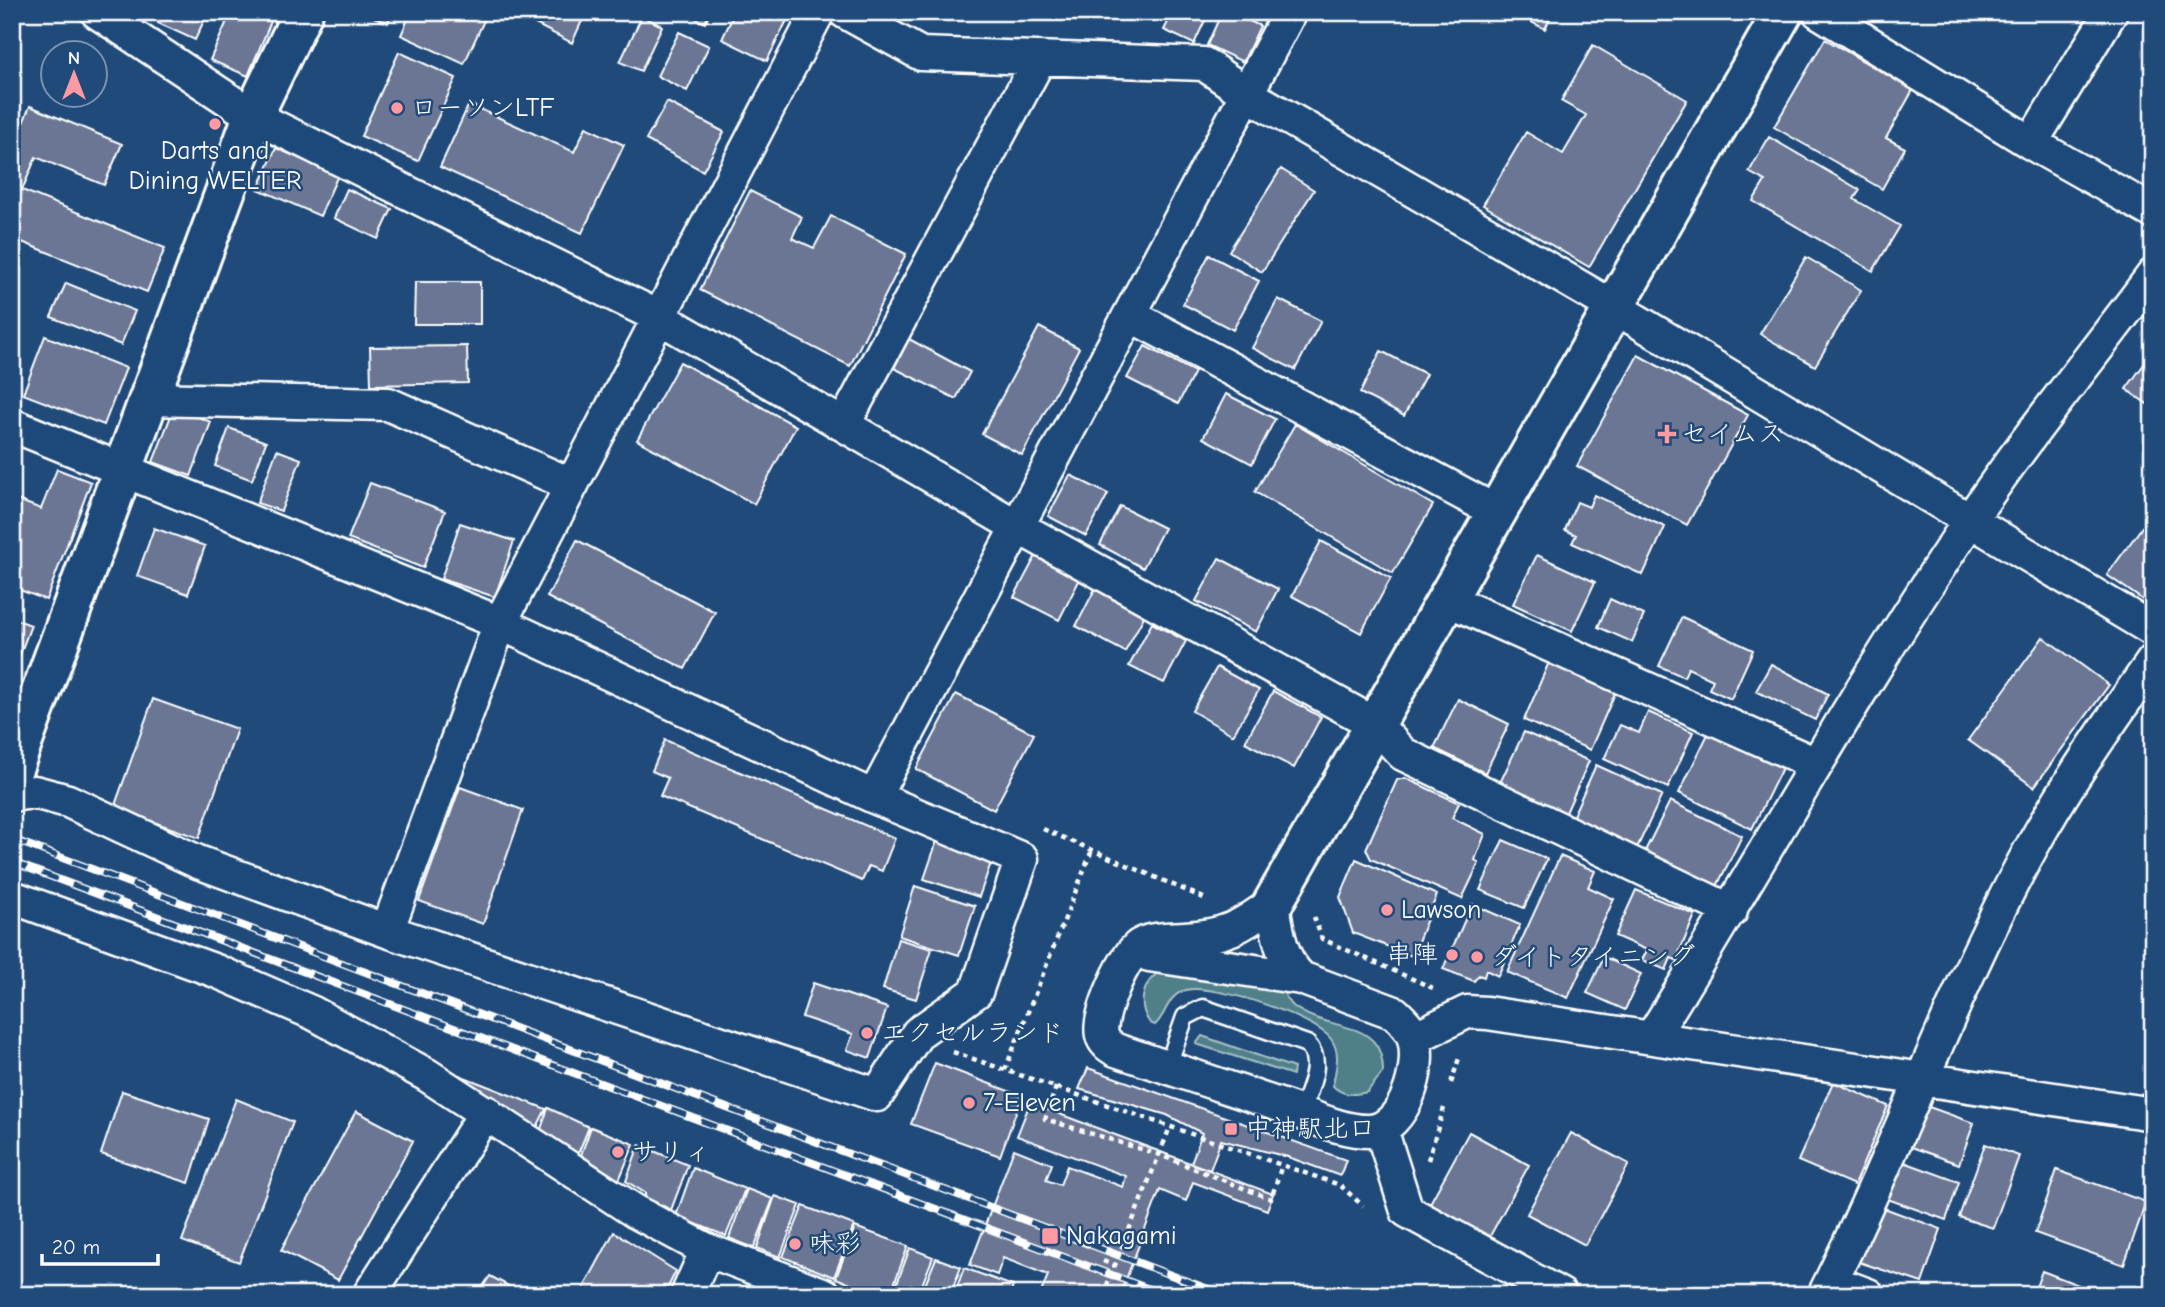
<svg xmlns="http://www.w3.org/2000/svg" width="2165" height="1307" viewBox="0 0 2165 1307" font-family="'Comic Neue','Klee One',sans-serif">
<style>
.green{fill:#50808a;stroke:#a8c0c4;stroke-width:2}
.building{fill:#6b7693;stroke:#fff;stroke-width:2}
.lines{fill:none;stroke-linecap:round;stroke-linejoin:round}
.service-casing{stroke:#fff;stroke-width:21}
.minor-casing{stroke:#fff;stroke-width:37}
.tertiary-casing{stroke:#fff;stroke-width:44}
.path{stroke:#fff;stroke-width:4.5;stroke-dasharray:5 5;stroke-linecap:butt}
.service{stroke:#1f4a7a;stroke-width:16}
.minor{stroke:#1f4a7a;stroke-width:32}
.tertiary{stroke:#1f4a7a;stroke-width:38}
.rail-casing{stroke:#fff;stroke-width:8}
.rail{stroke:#1f4a7a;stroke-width:5;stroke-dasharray:16;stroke-linecap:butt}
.path-bridge{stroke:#fff;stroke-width:4.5;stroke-dasharray:5 5;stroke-linecap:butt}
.poi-dot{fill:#ff9aa2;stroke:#1f4a7a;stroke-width:2.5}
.labels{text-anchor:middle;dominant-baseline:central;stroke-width:5;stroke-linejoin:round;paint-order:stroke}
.poi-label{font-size:26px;fill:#fff;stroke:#1f4a7a;text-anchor:start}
</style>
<rect width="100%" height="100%" fill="#1f4a7a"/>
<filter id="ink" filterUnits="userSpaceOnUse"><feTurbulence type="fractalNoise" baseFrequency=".0143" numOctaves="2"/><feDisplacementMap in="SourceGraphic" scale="14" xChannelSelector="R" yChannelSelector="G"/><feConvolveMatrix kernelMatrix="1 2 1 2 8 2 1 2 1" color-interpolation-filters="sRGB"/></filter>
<g filter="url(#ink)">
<path class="green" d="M1165,969l113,14c4,7 9,17 15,23 36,28 90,10 90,66l-16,20c-13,3 -24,4 -34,-6 2,-17 9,-31 -2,-47 -16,-22 -118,-56 -145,-49 -19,5 -19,24 -31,35l-5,-2c-14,-19 -7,-44 15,-54z
M1202,1036l92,32 -1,7 -97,-31z"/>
<path class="building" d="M163,12h45l-13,28 -37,-17z
M231,12h44l-27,64 -38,-16z
M362,12h30l-4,11z
M411,12h72l4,2 -23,50 -63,-29z
M512,12h74l-14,31z
M683,12h27l-5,11z
M735,12h56l-24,49 -45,-22z
M1173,12h36l-15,32 -30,-14z
M1222,12h9l29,14 -17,36 -36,-17z
M1511,12h42l-8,17z
M642,16l20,10 -21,45 -21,-9z
M679,32l30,14 -22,45 -30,-15z
M1825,39l88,51 -27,48 19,10 -23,41 -108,-62z
M1593,45l94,55 -98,167 -106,-62 43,-73 37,22 23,-39 -25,-14z
M399,52l57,26 -38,83 -57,-25z
M667,102l57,30 -21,39 -57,-31z
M469,104l105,48 12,-25 38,18 -42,88 -142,-66z
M30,106l92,38 -18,41 -68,-28 -14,33 143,58 -18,44 -135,-54v-89z
M1769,137l91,53 -6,9 46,27 -27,45 -120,-70 12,-20 -16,-9z
M276,148l62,27 -18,41 -62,-27z
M1281,169l33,21 -52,82 -33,-21z
M347,189l45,20 -14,30 -44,-21z
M750,191l52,26 -10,21 22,10 17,-32 75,38 -56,112 -150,-76z
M1209,255l50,26 -26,49 -50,-26z
M1806,257l55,33 -46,76 -55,-32z
M415,282h65v42h-66z
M66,283l69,28 -14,34 -70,-28z
M1278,299l43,22 -26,49 -43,-22z
M1039,327l40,21 -57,107 -40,-21z
M45,336l81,32 -22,57 -81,-31z
M909,339l61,33 -14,27 -62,-31z
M467,346l1,37 -97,2 -1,-38z
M1145,346l50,26 -17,32 -51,-26z
M1381,351l45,23 -22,42 -44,-23z
M1638,355l110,60 -61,110 -110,-59z
M2147,360l6,4v44l-27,-19z
M680,362l116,64 -42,78 -117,-64z
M1226,394l49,25 -23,45 -49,-26z
M174,408l37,14 -20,54 -38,-14z
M1295,424l138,81 -40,68 -138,-81z
M229,428l37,14 -14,38 -37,-14z
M277,450l24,9 -20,52 -24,-8z
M57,469l34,13 -45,118 -34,-13v-89l29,11z
M1070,475l38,19 -22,42 -38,-20z
M370,483l75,28 -22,57 -75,-29z
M1594,495l71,32 -22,48 -71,-32 4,-8 -11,-5 12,-28 12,5z
M1120,506l44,22 -21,40 -43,-23z
M2153,512v95l-46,-32z
M460,523l54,18 -19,56 -54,-18z
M154,528l51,18 -17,48 -51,-18z
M577,540l138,72 -30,57 -138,-72z
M1321,541l70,37 -30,55 -69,-37z
M1039,550l44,23 -24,47 -45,-23z
M1537,555l58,27 -23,49 -59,-27z
M1219,558l59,31 -22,43 -60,-31z
M1097,585l50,26 -22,41 -49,-26z
M1610,599l34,16 -12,27 -34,-15z
M1682,617l71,33 -22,49 -22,-10 4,-9 -25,-12 -4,9 -25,-11z
M12,618l19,7 -17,45 -2,-1z
M1152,623l34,18 -22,42 -35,-17z
M2043,637l66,48 -75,102 -66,-47z
M1549,662l67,29 -26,59 -66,-30z
M1771,664l57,30 -13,26 -59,-29z
M1217,667l42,23 -26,45 -41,-24z
M1273,691l48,26 -27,51 -49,-26z
M956,694l78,40 -40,76 -78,-41z
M153,699l84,30 -38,109 -85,-30z
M1458,699l51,25 -24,49 -51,-25z
M1648,712l45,20 -25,56 -64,-29 16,-34 19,8z
M1524,732l65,29 -24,54 -66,-30z
M1709,732l73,36 -30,61 -73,-36z
M665,740l230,98 -13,33 -13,-5 -7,15 -202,-85 8,-18 -16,-7z
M1596,765l66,30 -26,55 -65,-30z
M1405,778l54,25 -7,15 33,16 -10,26 4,3 -17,36 -91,-40 -5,-10 31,-69z
M460,787l63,23 -40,114 -64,-23z
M1670,801l72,35 -28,56 -72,-35z
M938,838l55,19 -14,40 -55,-18z
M1503,840l44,19 -23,49 -44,-18z
M1560,856l35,15 -7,16 26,12 -46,99 -61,-26z
M1356,859l81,36 -25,61 -59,-23 -13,-36z
M915,886l60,20 -16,49 -60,-19z
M1636,890l59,25 -19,45 -5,-2 -5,12 -24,-10 5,-10 -32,-14z
M1472,904l48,21 -22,51 -12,-6 -2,7 -5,-2 -5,6 -31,-12z
M898,939l34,10 -16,50 -33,-10z
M1604,957l37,17 -16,36 -38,-17z
M813,983l74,25 -17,50 -23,-8 6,-16 -51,-17z
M935,1063l87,33 -22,60 -89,-32z
M1088,1068l258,92 -6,16 -52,-19 -67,-17 -11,30 -19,-7 11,-30 -35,-18 -88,-26z
M459,1075l87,34 -9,18 -80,-48z
M1833,1082l55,24 -34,79 -56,-24z
M122,1091l87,28 -20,64 -88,-29z
M236,1099l57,23 -54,140 -57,-21z
M1030,1103l243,91 -6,16 -74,-28 -7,19 -26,-11 -37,97 20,8h-103l8,-20 -45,-17 -6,17 -27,-10 44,-116 38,15 -6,16 14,5 7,-19 56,21 3,-11 -109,-40z
M1926,1106l48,17 -15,41 -48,-17z
M548,1108l41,19 -11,27 -38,-22z
M356,1111l57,30 -75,139 -57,-30z
M591,1127l43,17 -15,36 -38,-25z
M1469,1132l60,33 -40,73 -60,-33z
M1571,1133l58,31 -44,81 -58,-31z
M1985,1144l34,12 -26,72 -34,-11z
M639,1145l49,20 -17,45 -26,-13v-4l-19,-12z
M1893,1158l66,24 -13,38 -67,-24z
M693,1168l52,21 -19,47 -50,-20z
M2057,1170l89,32 -22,63 -89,-32z
M747,1189l26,10 -19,49 -25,-10z
M775,1196l25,9 -20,52 -23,-9z
M1876,1205l65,24 -19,54 -66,-22z
M803,1206l51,19 -20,52 -51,-20z
M855,1227l53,19 -18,49h-13l-41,-17z
M614,1232l62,39 -12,24h-84z
M910,1248l23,9 -15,38h-23l-2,-1z
M936,1258l25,9 -11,28h-29z
M964,1268l49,18 -3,9h-56z
M2042,1271l42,16 -3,8h-48z
M490,1276l35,19h-48z"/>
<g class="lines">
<defs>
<path id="service" d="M1167,1068l18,-51 18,-9 104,36c18,18 1,47 -6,69"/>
<path id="minor" d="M97,12l156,104 406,201 359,210 357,197 28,30 328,157
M845,12l76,42 283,10 43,30 367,213 539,323
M1819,12l212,131 122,69
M2031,143l80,-131
M1130,315l367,197
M146,399l242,5 184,81
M844,424l196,-366
M12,425l488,198 374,174 148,62 -46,133 -58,41 -41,62 -490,-164 -189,-69 -130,-61 -34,-9 -22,3
M1446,599l370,165
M874,797l416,-785
M12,897l204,74 97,42 114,62 209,137 71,38 118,45
M1273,903c4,27 7,55 28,75l94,35c8,8 16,15 19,26 8,28 -9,90 -44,92 -26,1 -57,-14 -82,-23 -57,-19 -114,-38 -172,-58 -6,-3 -12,-7 -14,-15 -5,-17 23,-84 40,-91 13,-6 29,-5 43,-6 40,-2 56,-11 88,-35z
M387,931l113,-308 318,-611
M1149,955l152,23
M1652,1037c107,-171 204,-348 317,-515 57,-85 123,-165 184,-247
M1414,1038l53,-26 20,1 666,101
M1381,1129l26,82 154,84
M1831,1281l37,14
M369,1295l117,-183
M687,1295l20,-45
M1824,1295c73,-145 127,-300 205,-443 36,-66 80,-129 124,-191"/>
<path id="tertiary" d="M12,771l241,-655 50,-104
M1273,903l510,-891"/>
</defs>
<use href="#service" class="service-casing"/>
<use href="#minor" class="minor-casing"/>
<use href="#tertiary" class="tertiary-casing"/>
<path class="path" d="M1043,829l163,70
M1314,917l8,22 111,49
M953,1052l387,133 23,21
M1005,1070l87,-220
M1451,1083l9,-28
M1056,1087l-11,32 115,36 111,44 11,-34
M1163,1145l7,-18
M1428,1160l16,-52
M1103,1261l12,5"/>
<use href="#service" class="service"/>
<use href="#minor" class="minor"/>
<use href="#tertiary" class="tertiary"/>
<defs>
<path id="rail" d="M12,839l1212,456
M12,862l1153,433"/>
</defs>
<use href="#rail" class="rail-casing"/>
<use href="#rail" class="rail"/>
<path class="path-bridge" d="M1103,1295l60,-150"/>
</g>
</g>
<g class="poi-dot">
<circle cx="397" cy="108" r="7"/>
<circle cx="215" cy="124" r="7"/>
<path d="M1663.5 423.5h7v7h7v7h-7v7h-7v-7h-7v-7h7z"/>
<circle cx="1387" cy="910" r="7"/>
<circle cx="1452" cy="955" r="7"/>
<circle cx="1477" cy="957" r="7"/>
<circle cx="867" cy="1033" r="7"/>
<circle cx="969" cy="1103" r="7"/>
<rect x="1224" y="1122" width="14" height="14" rx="3.5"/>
<circle cx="618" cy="1152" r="7"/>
<rect x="1041" y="1227" width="18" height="18" rx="3.5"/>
<circle cx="795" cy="1244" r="7"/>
</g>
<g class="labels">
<g class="poi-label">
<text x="411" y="108">ローソンLTF</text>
<text x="215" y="151" text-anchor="middle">Darts and<tspan x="215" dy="30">Dining WELTER</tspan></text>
<text x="1681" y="434">セイムス</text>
<text x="1401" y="910">Lawson</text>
<text x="1438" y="955" text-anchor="end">串陣</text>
<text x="1491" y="957">ダイトタイニング</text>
<text x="881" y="1033">エクセルランド</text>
<text x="983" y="1103">7-Eleven</text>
<text x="1245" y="1129">中神駅北口</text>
<text x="632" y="1152">サリィ</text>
<text x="1066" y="1236">Nakagami</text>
<text x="809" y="1244">味彩</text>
</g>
</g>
<rect width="2165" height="1307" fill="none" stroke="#1f4a7a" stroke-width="42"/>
<rect x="21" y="21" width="2123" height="1265" fill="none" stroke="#fff" stroke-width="2.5" filter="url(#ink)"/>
<g transform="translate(74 74)"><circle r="33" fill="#1f4a7a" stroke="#7992af" stroke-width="2"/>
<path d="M0-5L12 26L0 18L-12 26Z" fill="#ff9aa2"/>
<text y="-10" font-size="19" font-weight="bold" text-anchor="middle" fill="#ffffff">N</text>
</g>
<path d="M42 1254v10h116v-10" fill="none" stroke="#ffffff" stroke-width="3.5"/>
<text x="52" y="1254" font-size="21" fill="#ffffff" stroke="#1f4a7a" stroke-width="5" paint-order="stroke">20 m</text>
</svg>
